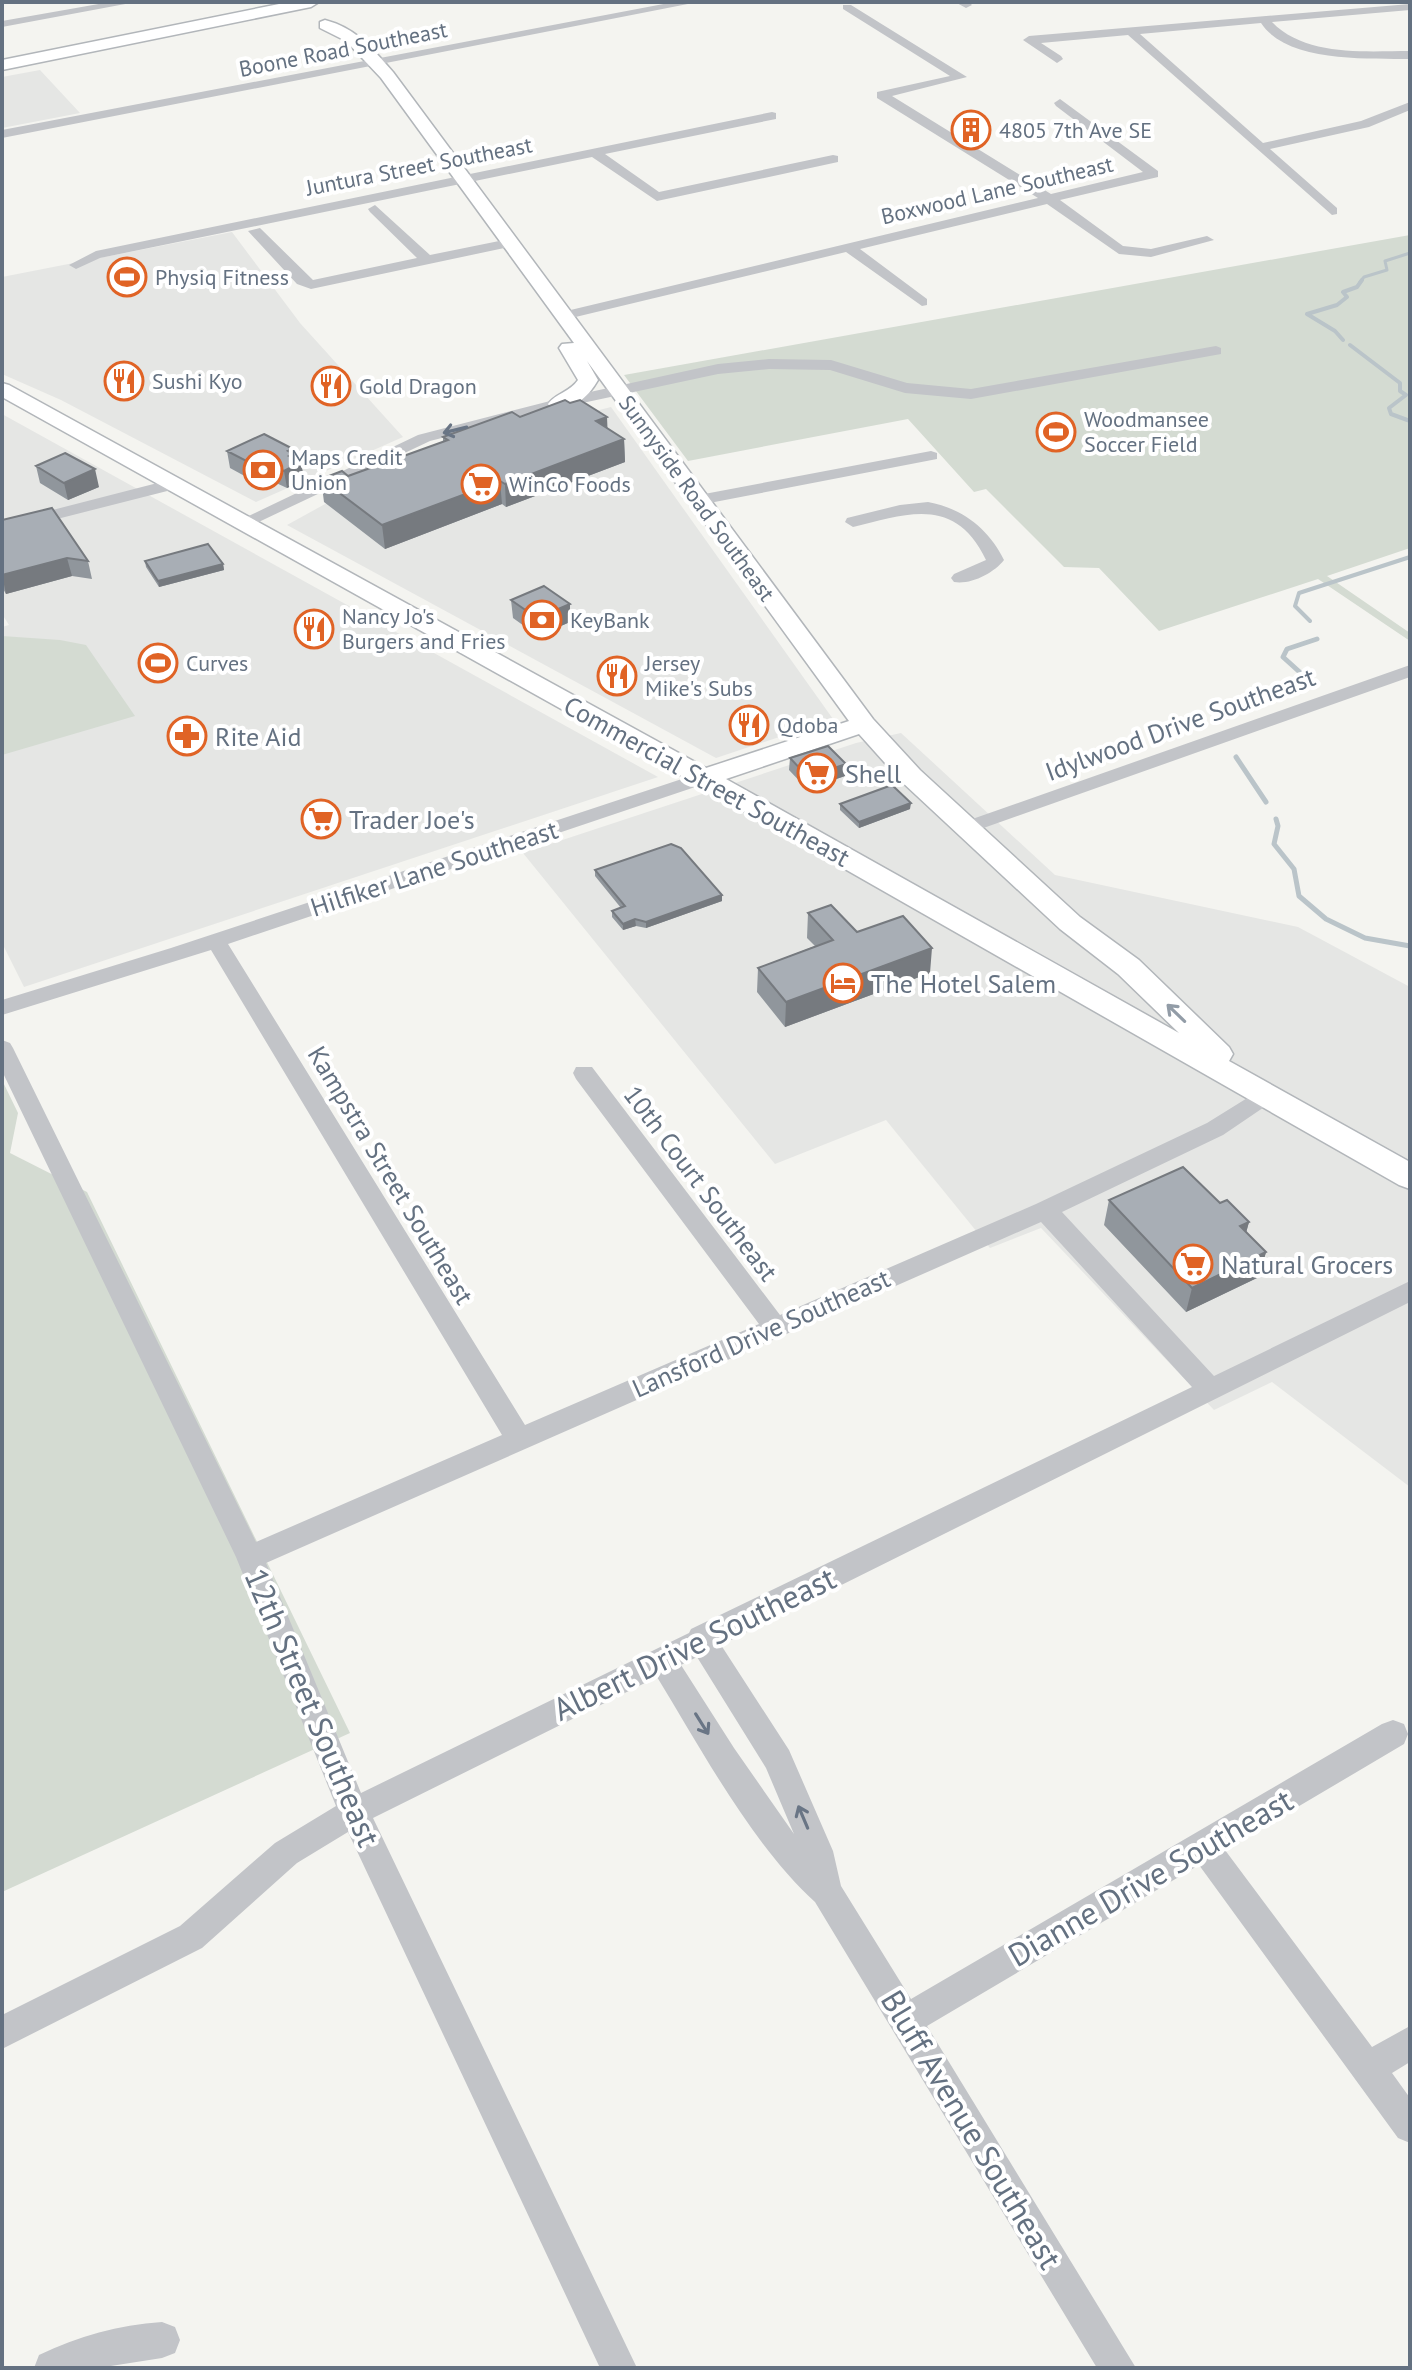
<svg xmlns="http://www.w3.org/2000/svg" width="1412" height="2370" viewBox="0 0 1412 2370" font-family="'PT Sans',sans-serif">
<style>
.built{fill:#e5e6e4}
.green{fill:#d4dbd2}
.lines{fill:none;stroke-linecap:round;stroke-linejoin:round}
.stream-far2{stroke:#bac4c9;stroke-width:3}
.stream-far1{stroke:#bac4c9;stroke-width:4}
.stream{stroke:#bac4c9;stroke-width:5}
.major-casing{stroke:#b2b6ba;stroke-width:3}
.minor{fill:#c2c4c8;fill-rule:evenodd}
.major{fill:#fff;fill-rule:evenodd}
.wall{fill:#90969c}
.shaded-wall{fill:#767a7f}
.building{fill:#a8aeb5;stroke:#767a7f;stroke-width:2}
.oneway{stroke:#697585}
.oneway2{stroke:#929ca7}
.labels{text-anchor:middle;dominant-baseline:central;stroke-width:8;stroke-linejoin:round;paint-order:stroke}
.far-street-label{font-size:22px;fill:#647181;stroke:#fff}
.far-poi-label{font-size:22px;fill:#647181;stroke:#fff;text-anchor:start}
.street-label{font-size:26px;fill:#647181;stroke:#fff}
.poi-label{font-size:26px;fill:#647181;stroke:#fff;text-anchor:start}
.near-street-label{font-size:32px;fill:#647181;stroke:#fff}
</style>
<rect width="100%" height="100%" fill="#f4f4f0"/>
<path class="built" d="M40,70l40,43 -78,15v-51z
M232,232l68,91 103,114 -147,65 -195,-102 -59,-26v-97z
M611,407l222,312 -117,39 -429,-233 118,-65z
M2,414l656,363 -634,210 -22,-44v-316l7,-2 -7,-11z
M901,733l154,142 243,52 112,60v500l-138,-105 -58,28 -173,-182 -51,20 -104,-128 -111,44 -252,-311 333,-110z"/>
<path class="green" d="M1410,235v313l-83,28 83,57v8l-92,-62 -159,52 -60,-63 -35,-1 -78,-78 -12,3 -66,-73 -220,42 -64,-86z
M2,636l58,4 26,5 49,71 -133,39z
M2,1080l16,33 -8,40 77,39 263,541 -348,159z"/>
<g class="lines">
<path class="stream-far2" d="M1360,282l4,-5 23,-7 -2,-9 25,-8"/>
<path class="stream-far1" d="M1343,340l-8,-9 -28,-17 30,-9 10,-8 -4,-5 14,-5 5,-7
M1350,345l50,38v8l6,4 -17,13 2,6 19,7
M1310,621l-15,-15 4,-13 111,-36"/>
<path class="stream" d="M1314,685l-31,-28 4,-8 30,-10
M1236,757l30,45
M1276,819l2,7 -4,18 20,25 5,27 27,23 39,19 45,8"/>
<defs>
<path id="major" d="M289,2h30l-8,5 -309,63v-10z
M325,20c31,8 47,28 68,52l480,647 47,51 160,147 59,43 90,87 4,7 -4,7 181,101v27l-11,-4 -689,-393 -708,-395v-14l7,2 697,383 143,-47 -262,-360 11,19c-9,16 -27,34 -47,28l-3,-4c8,-11 22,-12 30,-24l-19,-32 3,-4 12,-1 -193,-265 -35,-37 -26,-13v-6zM859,734l43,48 158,147 58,45 61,59 -453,-254z"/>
</defs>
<use href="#major" class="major-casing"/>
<path class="minor" d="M110,2h26l-134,25v-6z
M674,2h24l-696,136v-8z
M955,2h14l3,3 -6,3z
M1410,4v6l-138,12c34,35 93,29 138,29v8c-42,-1 -123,4 -149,-36l-121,11 123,109 98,-22 49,-19v8l-41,17 -99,22 67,59v6l-5,1 -204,-180 -87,8 20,13 2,3 -6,4 -34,-23 6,-4z
M843,5h8l116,72 -75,19 159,98 92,-22 -87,-66 -2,-3 6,-4 98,72v6l-98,23 63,46 28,3 56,-13 7,4 -63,17 -32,-3 -72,-50 -187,45 67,50v6l-5,1 -76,-54 -283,68 -5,-1v-6l480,-115 -161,-100v-6l73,-16 -107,-67z
M772,112l4,1v6l-171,35 54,38 174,-37 5,1v6l-181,39 -65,-44 -492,101 -24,11 -7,-4 27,-14z
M375,205l55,50 79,-16 7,4 -7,4 -198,42 -14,-5 -49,-53 12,-3 53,52 104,-22 -47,-46 -2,-3z
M1216,346l5,2v6l-250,45 -66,-6 -75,-23 -61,-1 -51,5 -159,34 -129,33 -182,86h-12l-2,-4 184,-88 140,-36 160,-35 51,-5 62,1 76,23 64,6z
M931,451l6,2v6l-238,46 -8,-5 8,-5z
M173,479l8,5 -2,4 -177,45v-10z
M928,502c34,6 61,27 76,58 -10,13 -33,25 -50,22l-3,-4 3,-4 32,-14c-31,-65 -79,-46 -133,-33l-8,-5 2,-4 53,-13z
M1410,665v12l-435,154 -7,2 -10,-6 3,-4z
M703,772l10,6 -3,4 -482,162 297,481 234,-101 -183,-245 -3,-6 3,-6h16l188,248 256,-111 171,-81 58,-36 8,2 4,6 -4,6 -50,34 -161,77 152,164 196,-95v21l-689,343 68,105 44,101 8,35 70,113 471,-275 11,-4 11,4 4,10 -4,10 -179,106 147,197 38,-21v36l-18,11 18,25v45l-12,-5 -199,-273 -272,161 209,342h-39l-282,-466c-62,-56 -114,-153 -158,-225l-284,141 264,550h-37l-252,-536 -51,31 -95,85 -200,101v-34l178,-89 95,-83 61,-37 -100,-249 -234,-486v-31l8,3 3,5 243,494 246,-107 -291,-485 -209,65v-15l169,-52zM1041,1222l151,165 -501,242 -2,4 -328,160 -95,-230zM697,1657l69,111 28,66 -60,-86 -53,-83z
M162,2322l13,5 5,13 -5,13 -13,5 -64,10h-64l5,-13c40,-19 79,-30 123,-33z"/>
<use href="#major" class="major"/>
</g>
<path class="wall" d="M520,417h87v11l17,11 1,23 -119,45 -4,-3 -117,45 -61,-47 -3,-23 27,-3 95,-34v-5z
M293,449l2,10 6,3 3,18 -17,8 -13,-6 -9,-1 -6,3 -29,-16 -3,-17z
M36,466l63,21 -31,13 -28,-17z
M2,520l86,41 4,18 -20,-3 -66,18 -4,-7z
M145,561l78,3 1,6 -65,17 -13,-20z
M511,600l59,22 -32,14 -25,-18z
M790,758l56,6 -1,12 -38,13 -18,-19z
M840,804l70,5 -51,19 -19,-18z
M595,870l127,25v6l-76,27 -10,-2 -13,4 -11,-13v-6l9,-3 -26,-32z
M808,913l49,19 73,41 -145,54 -28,-35 1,-24 57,-22 -8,-8z
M1109,1200l111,3 29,19 -3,11 20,19 -7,25 -73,35 -82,-87z"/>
<path class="shaded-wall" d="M607,417l1,23 -12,-19z
M624,439l1,23 -119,45 -1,-23z
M293,449l3,16 5,-3 3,18 -17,8 -3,-17 4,-20z
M262,464l3,17 -6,3 -3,-18z
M95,469l4,18 -31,13 -4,-17z
M500,481l2,23 -117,45 -3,-24z
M67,558l5,18 -66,18 -4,-19z
M223,564l1,6 -65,17 -1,-6z
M570,604v18l-32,14 -1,-18z
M846,764l-1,12 -38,13 1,-12z
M911,803l-1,6 -51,19v-6z
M722,895v6l-76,27v-6z
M635,919l1,7 -13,4v-6z
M932,948l-2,25 -145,54 1,-25z
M1249,1222l-7,25 -2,-21z
M1266,1252l-7,25 -73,35 6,-24z"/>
<path class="building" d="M565,400l5,3 10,-3 27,17 -11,4 28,18 -119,45 -5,-3 -118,44 -61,-46 21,-8 6,5 100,-36 -5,-3 69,-25 8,5z
M264,434l29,15 -5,2 5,3 -4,2 12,6 -17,9 -12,-7h-10l-6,2 -29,-15z
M65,453l30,16 -31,14 -28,-17z
M52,508l36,53 -21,-3 -65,17v-55z
M208,544l15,20 -65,17 -13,-20z
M544,586l26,18 -33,14 -26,-18z
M828,746l18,18 -38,13 -18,-19z
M892,785l19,18 -52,19 -19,-18z
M671,844l10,4 41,47 -76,27 -11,-3 -12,5 -11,-13 13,-5 -30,-36z
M831,905l26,27 46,-16 29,32 -146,54 -28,-34 75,-28 -25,-27z
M1183,1167l37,36 7,-3 22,22 -9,4 26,26 -74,36 -83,-88z"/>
<defs><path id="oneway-shaft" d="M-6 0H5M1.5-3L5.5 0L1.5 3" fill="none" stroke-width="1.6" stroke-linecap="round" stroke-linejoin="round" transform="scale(2)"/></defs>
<g class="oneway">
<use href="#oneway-shaft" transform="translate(455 430) rotate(166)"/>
<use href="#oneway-shaft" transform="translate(702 1724) rotate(58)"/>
<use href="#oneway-shaft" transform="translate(803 1817) rotate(-113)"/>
</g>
<use class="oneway2" href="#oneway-shaft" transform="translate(1176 1013) rotate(-136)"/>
<defs>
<symbol id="building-ring" viewBox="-11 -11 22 22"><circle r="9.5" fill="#fff" stroke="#e06325" stroke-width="1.5"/><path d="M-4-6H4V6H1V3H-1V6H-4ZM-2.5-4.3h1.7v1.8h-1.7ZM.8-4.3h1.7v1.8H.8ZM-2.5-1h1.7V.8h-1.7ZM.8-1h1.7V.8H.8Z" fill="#e06325"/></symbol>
<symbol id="stadium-ring" viewBox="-11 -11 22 22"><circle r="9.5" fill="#fff" stroke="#e06325" stroke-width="1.5"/><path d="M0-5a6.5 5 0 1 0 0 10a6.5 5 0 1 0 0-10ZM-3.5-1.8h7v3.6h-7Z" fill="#e06325"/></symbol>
<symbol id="restaurant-ring" viewBox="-11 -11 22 22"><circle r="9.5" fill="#fff" stroke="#e06325" stroke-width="1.5"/><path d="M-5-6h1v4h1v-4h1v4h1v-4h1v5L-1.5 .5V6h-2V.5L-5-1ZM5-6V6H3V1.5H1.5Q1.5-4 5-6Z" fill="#e06325"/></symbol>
<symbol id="bank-ring" viewBox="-11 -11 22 22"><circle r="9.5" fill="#fff" stroke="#e06325" stroke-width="1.5"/><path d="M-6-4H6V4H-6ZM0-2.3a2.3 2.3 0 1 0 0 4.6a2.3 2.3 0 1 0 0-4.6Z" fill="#e06325"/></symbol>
<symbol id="supermarket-ring" viewBox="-11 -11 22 22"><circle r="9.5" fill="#fff" stroke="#e06325" stroke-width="1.5"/><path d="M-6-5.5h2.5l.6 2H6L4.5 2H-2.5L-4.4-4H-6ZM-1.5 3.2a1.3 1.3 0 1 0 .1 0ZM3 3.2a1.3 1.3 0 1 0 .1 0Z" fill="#e06325"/></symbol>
<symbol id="pharmacy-ring" viewBox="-11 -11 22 22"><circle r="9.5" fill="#fff" stroke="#e06325" stroke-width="1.5"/><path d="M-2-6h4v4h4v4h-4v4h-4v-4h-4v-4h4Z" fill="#e06325"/></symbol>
<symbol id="hotel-ring" viewBox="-11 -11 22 22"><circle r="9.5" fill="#fff" stroke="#e06325" stroke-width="1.5"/><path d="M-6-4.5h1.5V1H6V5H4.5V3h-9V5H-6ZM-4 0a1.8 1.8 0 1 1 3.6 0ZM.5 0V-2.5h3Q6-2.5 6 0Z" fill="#e06325"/></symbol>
</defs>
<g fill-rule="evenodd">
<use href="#building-ring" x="949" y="108" width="44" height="44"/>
<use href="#stadium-ring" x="105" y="255" width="44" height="44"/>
<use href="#restaurant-ring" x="102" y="359" width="44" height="44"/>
<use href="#restaurant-ring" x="309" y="364" width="44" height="44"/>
<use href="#stadium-ring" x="1034" y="410" width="44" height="44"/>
<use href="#bank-ring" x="241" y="448" width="44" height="44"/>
<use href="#supermarket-ring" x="459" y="462" width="44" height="44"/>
<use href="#bank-ring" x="520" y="598" width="44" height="44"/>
<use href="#restaurant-ring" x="292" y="607" width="44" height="44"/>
<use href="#stadium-ring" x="136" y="641" width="44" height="44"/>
<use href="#restaurant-ring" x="595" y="654" width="44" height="44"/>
<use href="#restaurant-ring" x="727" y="703" width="44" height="44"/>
<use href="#pharmacy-ring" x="165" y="714" width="44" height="44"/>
<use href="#supermarket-ring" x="795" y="751" width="44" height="44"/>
<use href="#supermarket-ring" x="299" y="797" width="44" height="44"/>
<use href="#hotel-ring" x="821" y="961" width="44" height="44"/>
<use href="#supermarket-ring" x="1171" y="1242" width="44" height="44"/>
</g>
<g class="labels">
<g class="far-street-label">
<text transform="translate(343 49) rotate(-11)">Boone Road Southeast</text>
<text transform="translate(419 166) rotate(-11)">Juntura Street Southeast</text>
<text transform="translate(997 190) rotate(-13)">Boxwood Lane Southeast</text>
<text transform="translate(697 498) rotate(54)">Sunnyside Road Southeast</text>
</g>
<g class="far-poi-label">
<text x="999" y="130">4805 7th Ave SE</text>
<text x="155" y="277">Physiq Fitness</text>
<text x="152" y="381">Sushi Kyo</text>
<text x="359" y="386">Gold Dragon</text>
<text x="1084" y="419">Woodmansee<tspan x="1084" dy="25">Soccer Field</tspan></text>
<text x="291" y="457">Maps Credit<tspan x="291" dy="25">Union</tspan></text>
<text x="509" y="484">WinCo Foods</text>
<text x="342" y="616">Nancy Jo's<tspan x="342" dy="25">Burgers and Fries</tspan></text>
<text x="570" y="620">KeyBank</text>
<text x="186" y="663">Curves</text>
<text x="645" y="663">Jersey<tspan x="645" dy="25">Mike's Subs</tspan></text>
<text x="777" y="725">Qdoba</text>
</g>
<g class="street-label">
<text transform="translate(1180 724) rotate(-20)">Idylwood Drive Southeast</text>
<text transform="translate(707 781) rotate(29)">Commercial Street Southeast</text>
<text transform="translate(434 868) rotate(-18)">Hilfiker Lane Southeast</text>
<text transform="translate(391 1175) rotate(59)">Kampstra Street Southeast</text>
<text transform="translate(701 1183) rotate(53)">10th Court Southeast</text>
<text transform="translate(761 1333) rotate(-24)">Lansford Drive Southeast</text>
</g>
<g class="poi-label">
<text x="215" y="736">Rite Aid</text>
<text x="845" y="773">Shell</text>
<text x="349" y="819">Trader Joe's</text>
<text x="871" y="983">The Hotel Salem</text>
<text x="1221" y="1264">Natural Grocers</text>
</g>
<g class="near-street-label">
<text transform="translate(694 1643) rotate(-26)">Albert Drive Southeast</text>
<text transform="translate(313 1707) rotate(67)">12th Street Southeast</text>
<text transform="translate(1150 1877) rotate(-30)">Dianne Drive Southeast</text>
<text transform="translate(972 2129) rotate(59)">Bluff Avenue Southeast</text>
</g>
</g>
<rect width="1412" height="2370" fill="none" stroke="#647181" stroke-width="8"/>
</svg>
